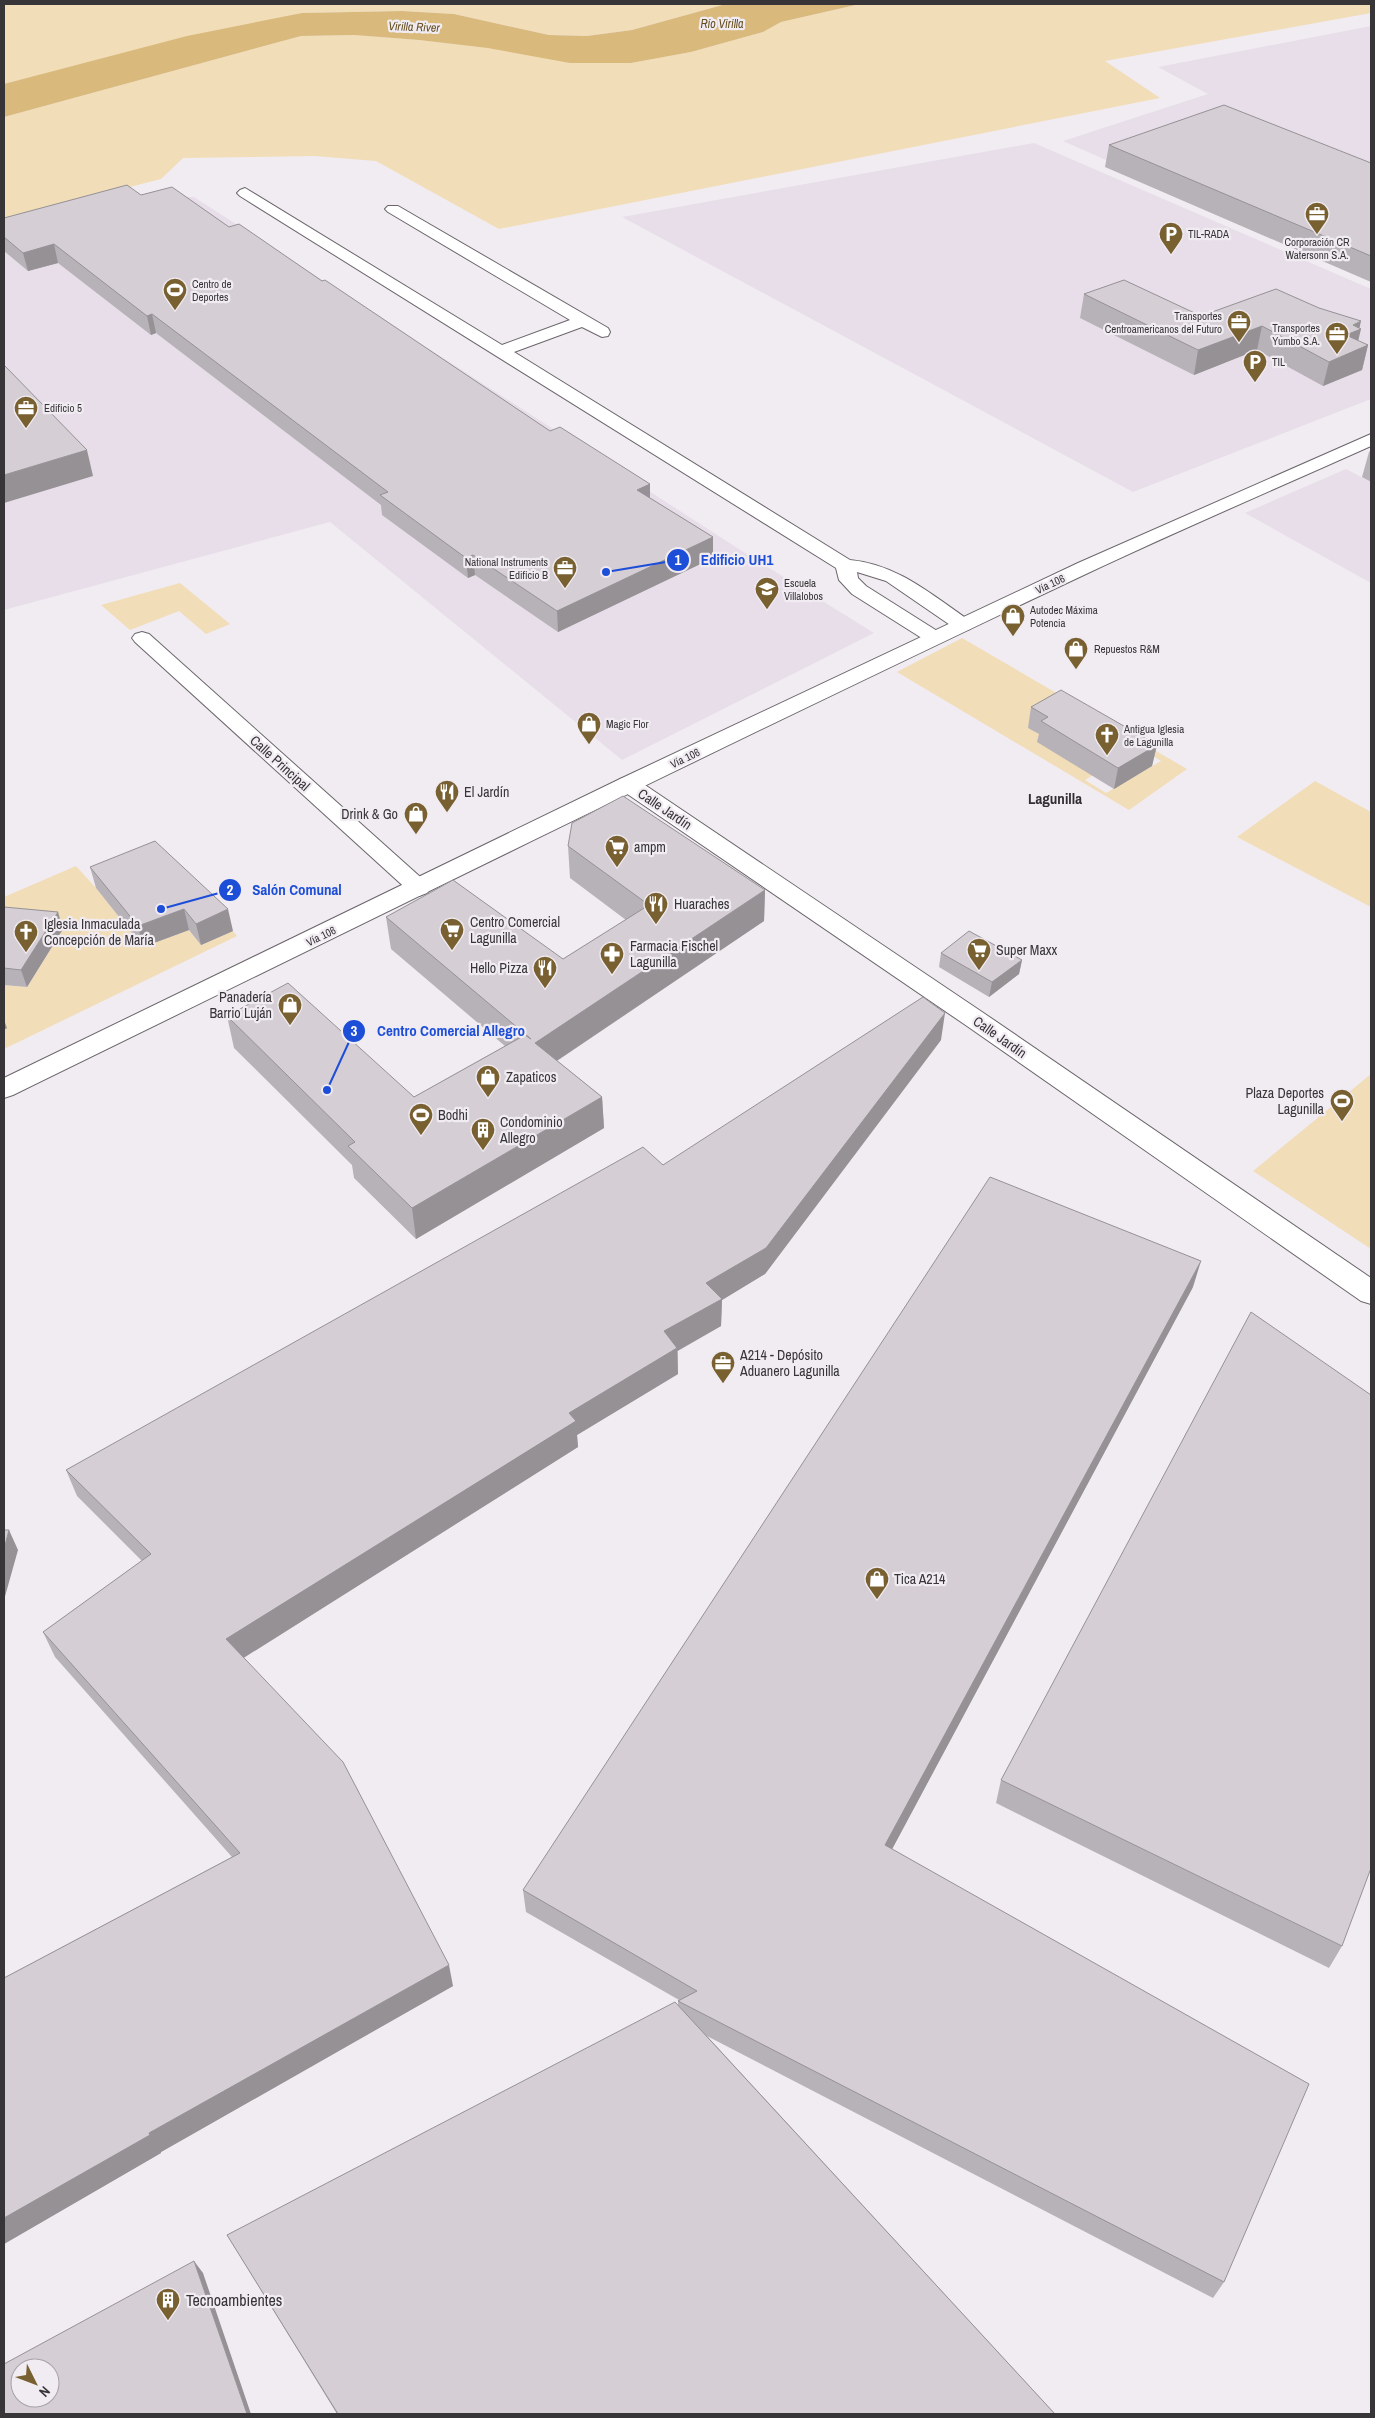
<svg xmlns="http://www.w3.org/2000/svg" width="1375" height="2418" viewBox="0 0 1375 2418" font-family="'Archivo Narrow',sans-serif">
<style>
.built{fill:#e7dee9}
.green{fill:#f1ddb7;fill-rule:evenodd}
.water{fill:#d9b97c}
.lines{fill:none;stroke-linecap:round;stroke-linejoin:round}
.minor-casing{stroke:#6b666b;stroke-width:2}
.major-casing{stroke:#6b666b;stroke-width:2}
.minor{fill:#fff;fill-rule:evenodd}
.major{fill:#fff;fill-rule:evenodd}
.wall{fill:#b7b2b7}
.shaded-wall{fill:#959195}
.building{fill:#d5cfd5;stroke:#959195;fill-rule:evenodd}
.labels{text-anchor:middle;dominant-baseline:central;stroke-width:4.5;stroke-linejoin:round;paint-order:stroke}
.far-poi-label{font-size:11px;fill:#373538;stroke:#f1ecf2;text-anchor:start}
.far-street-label{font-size:11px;fill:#373538;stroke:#f1ecf2}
.far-water-label{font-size:12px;font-style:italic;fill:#644d1e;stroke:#f1ecf2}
.street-label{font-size:14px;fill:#373538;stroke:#f1ecf2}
.poi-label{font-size:14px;fill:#373538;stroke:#f1ecf2;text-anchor:start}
.neighbourhood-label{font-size:15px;font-weight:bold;fill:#322e33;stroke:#f1ecf2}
.near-poi-label{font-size:16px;fill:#373538;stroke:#f1ecf2;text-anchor:start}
.leader{fill:none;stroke:#1d4ed8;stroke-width:2}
.callout-dot{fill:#1d4ed8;stroke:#f1ecf2;stroke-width:2}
.mark-label{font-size:15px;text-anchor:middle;font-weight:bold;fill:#fff}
.callout-label{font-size:15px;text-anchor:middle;font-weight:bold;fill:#1d4ed8;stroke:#f1ecf2;stroke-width:4.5;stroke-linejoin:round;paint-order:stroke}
</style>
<rect width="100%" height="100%" fill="#f1ecf2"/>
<path class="built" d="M1371,26v251l-308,-136 145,-47 -50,-27z
M1034,143l337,146v110l-238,93 -511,-275z
M135,197h59l551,356 129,80 -252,127 -292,-238 -326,88v-378z
M1346,469l25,13v101l-126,-70z"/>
<path class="green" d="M4,4h722l-94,26 -45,6 -38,-1 -95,-21 -52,-3 -100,2 -298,71z
M860,4h511v9l-266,48 55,37 -661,131 -123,-68 -62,-5 -131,2 -22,21 -157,40v-102l297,-81 53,-1 65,5 212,23 60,-11 72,-20 18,-10z
M180,583l50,41 -24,10 -27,-23 -49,19 -29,-25z
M962,638l225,131 -58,41 -232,-138zM1045,738l92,8 24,15 -55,32 -21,-13 8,-5z
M1315,781l56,31v95l-134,-70z
M76,866l20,22 47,59 46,-17 12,15 32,-14 4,5 -233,113v-19l2,-2 -2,-4v-39l23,2 38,-61 -27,-5 -34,2v-26z
M1371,1074v175l-118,-78z"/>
<path class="water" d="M726,4h134l-79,18 -18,10 -72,20 -60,11h-61l-82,-15 -69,-8 -65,-5 -53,1 -297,81v-33l183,-48 115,-23 100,-2 52,3 95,21 38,1 45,-6z"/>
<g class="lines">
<defs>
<path id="minor" d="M245,188l257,157 68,-25 -182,-108 -3,-3 3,-3h10l210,122 2,4 -2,4 -6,1 -20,-10 -68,25 336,208c47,4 82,35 120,61l3,4 -3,4 -7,2 -7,-2 -70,-48 -29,-9 1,6 8,8 76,48 3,4 -3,4 -7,2 -7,-2 -76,-48 -13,-14 -3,-12 -596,-372 -3,-3 3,-3z
M142,632l7,2 278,249 4,5 -4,5 -8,3 -8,-3 -276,-251 -3,-4 3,-4z
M628,777l8,2 349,235 386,264v26l-10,-3 -394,-275 -347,-237 -3,-5 3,-5z"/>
<path id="major" d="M1371,434v12c-94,42 -189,83 -283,127 -360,170 -717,347 -1075,522l-9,3v-20l616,-299 458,-216z"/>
</defs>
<use href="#minor" class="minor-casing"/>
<use href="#major" class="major-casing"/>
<use href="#minor" class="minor"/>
<use href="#major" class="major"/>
</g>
<path class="wall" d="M1109,145l262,18v119l-266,-115z
M141,195l88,32 93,54 228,150 100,53v14l63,39v21l-155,74 -83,-57 -7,3 -86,-63 -1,-10 -225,-172 -5,2 -93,-72 -30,8 -24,-20v-33z
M1084,294l117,22 158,12 -1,13 10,4 -6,25 -39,16 -66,-36 -63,25 -114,-57z
M1371,450v32l-9,-5 7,-25z
M1031,707l126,38 -5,21 -38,23 -77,-47 2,-8 -11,-6z
M568,846l197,44 -1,31 -207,140 45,36 2,31 -188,111 -62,-61 -2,-13 -118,-117 -7,-32 187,81 91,-51 -114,-97 -5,-32 177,42 63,-39 -56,-42z
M90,867l143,64 -32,14 -12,-15 -46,17 -47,-59z
M4,907l59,22 -36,58 -23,-2z
M941,953l81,7 -3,14 -30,23 -50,-30z
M941,1040l-176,234 -43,26 -1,26 -43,25v23l-101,61 1,12 -335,211 210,328 -292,166v1l-157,91v-266l228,-121 -177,-200 -12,-25 99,-71 -65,-65 -11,-26 597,-305z
M1193,1287l-301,562 332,433 -11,16 -506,-262 348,378h-718l-110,-179 451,-230v-4l1,-1 -153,-88 -3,-22z
M1001,1780l341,166 -13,22 -333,-165z"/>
<path class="shaded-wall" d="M54,244l4,19 -30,8 -5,-18z
M152,314l4,19 -5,2 -4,-19z
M1361,321l-2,9 2,-1 -5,21 12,-5 -6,25 -39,16 6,-24 17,-27 7,-10z
M1262,326l-5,24 -63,25 4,-25z
M87,450l6,26 -89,27v-28z
M650,484v21l-13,-15z
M713,537v21l-155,74 -1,-21z
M473,555l2,20 -7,3 -2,-20z
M1157,745l-5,21 -38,23 4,-21z
M765,890l-1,31 -227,153 -2,-31z
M184,909l5,21 -46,17 -5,-21z
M228,909l5,22 -32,14 -5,-21z
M58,912l5,17 -36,58 -6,-17z
M1022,960l-3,14 -30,23 3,-15z
M945,1013l-4,27 -176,234 -43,26 -1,26 -44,25 1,23 -101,61 1,12 -344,217 -8,-25 343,-226 95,-82z
M4,1020l3,8 -3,2z
M602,1097l2,31 -188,111 -4,-31z
M1201,1261l-8,26 -311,581 3,-23z
M9,1530l9,20 -14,50v-51z
M449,1965l4,21 -292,166v1l-157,91v-26l145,-85z
M194,2261l9,12 48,141h-4z"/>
<path class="building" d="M1224,105l147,58v93l-262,-111z
M127,185l14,10 31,-8 57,40 10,-3 83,57 3,-1 225,151 10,-4 90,57 -13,6 76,47 -156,74 -84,-56 -7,3 -86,-63 8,-3 -236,-178 -5,2 -93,-72 -31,9 -19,-16v-19z
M1124,280l77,36 75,-27 43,19 42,13 -8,4 8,4 -15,6 22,10 -39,17 -67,-36 -64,24 -114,-56z
M4,365l83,85 -83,25z
M1061,690l96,55 -39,23 -77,-47 7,-4 -17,-10z
M623,796l142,94 -230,153 67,54 -190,111 -64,-62 7,-4 -128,-126 61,-33 126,114 111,-62 6,4 -145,-122 67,-37 110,79 86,-54 -81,-59 4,-23z
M155,841l73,68 -32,15 -12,-15 -46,17 -48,-59z
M4,907l54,5 -37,58 -17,-2z
M969,931l53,29 -30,22 -51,-29z
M923,997l22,16 -179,235 -60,35 16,16 -58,32 13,17 -108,65 7,8 -350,218 117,123 106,203 -300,168 1,2 -146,83v-240l236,-125 -197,-221 108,-78 -85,-84 577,-323 20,18z
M990,1177l211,84 -316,584 424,239 -85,198 -546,-281 19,-10 -174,-101z
M1251,1312l120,83v473l-29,78 -341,-166z
M4,1530h5l-5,19z
M675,2002l380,412h-717l-111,-179z
M194,2261l53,153h-243v-50zM20,2368h30v30h-30z"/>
<defs>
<symbol id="office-pin" viewBox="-11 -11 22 30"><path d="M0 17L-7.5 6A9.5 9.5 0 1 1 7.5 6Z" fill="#786031" stroke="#f1ecf2"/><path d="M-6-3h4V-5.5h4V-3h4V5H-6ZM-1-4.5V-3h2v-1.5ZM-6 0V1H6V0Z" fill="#fff"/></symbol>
<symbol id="parking-pin" viewBox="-11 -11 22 30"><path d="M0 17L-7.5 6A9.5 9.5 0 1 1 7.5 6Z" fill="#786031" stroke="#f1ecf2"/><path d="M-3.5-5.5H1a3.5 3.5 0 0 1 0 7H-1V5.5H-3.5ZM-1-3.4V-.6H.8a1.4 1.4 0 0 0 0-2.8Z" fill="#fff"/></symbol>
<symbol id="stadium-pin" viewBox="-11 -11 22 30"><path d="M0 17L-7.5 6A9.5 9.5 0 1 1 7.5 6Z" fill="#786031" stroke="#f1ecf2"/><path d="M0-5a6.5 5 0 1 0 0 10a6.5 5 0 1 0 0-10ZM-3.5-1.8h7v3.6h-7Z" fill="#fff"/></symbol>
<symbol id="school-pin" viewBox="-11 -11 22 30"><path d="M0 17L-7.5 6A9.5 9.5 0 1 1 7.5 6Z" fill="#786031" stroke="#f1ecf2"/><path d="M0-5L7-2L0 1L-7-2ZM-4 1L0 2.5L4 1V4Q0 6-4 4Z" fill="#fff"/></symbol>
<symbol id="shop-pin" viewBox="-11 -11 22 30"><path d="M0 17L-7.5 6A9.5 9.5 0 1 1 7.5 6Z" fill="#786031" stroke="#f1ecf2"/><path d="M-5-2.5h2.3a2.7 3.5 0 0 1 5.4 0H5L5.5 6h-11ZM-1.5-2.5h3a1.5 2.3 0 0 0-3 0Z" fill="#fff"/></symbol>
<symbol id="church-pin" viewBox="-11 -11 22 30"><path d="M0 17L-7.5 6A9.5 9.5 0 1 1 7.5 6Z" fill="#786031" stroke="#f1ecf2"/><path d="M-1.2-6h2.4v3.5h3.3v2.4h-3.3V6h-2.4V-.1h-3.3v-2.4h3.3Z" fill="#fff"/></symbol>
<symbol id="restaurant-pin" viewBox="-11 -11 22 30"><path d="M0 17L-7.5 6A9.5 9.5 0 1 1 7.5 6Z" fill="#786031" stroke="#f1ecf2"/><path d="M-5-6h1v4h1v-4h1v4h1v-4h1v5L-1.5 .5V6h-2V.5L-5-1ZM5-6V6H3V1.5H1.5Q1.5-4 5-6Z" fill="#fff"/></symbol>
<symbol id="supermarket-pin" viewBox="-11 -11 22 30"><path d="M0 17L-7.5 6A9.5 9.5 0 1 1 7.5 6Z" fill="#786031" stroke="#f1ecf2"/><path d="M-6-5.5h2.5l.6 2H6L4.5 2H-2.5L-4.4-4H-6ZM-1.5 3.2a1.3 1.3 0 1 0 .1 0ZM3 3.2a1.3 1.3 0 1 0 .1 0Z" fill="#fff"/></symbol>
<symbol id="pharmacy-pin" viewBox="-11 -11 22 30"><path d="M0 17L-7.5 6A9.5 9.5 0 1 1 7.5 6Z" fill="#786031" stroke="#f1ecf2"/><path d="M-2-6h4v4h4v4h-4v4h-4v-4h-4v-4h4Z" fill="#fff"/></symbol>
<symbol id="building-pin" viewBox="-11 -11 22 30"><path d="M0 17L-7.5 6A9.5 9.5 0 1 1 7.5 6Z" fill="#786031" stroke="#f1ecf2"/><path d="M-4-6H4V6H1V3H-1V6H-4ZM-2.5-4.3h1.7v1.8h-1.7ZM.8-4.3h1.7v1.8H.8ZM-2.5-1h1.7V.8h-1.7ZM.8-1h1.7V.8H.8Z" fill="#fff"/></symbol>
</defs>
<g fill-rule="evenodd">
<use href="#office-pin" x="1303" y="200" width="28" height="38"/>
<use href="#parking-pin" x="1157" y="220" width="28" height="38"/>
<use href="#stadium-pin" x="161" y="276" width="28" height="38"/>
<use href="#office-pin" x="1225" y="308" width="28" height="38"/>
<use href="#office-pin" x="1323" y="320" width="28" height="38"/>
<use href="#parking-pin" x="1241" y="348" width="28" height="38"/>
<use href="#office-pin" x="12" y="394" width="28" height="38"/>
<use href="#office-pin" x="551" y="554" width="28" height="38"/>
<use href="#school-pin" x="753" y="575" width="28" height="38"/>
<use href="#shop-pin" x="999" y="602" width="28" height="38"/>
<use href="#shop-pin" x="1062" y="635" width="28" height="38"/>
<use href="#shop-pin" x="575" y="710" width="28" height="38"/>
<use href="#church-pin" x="1093" y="721" width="28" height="38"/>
<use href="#restaurant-pin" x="433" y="778" width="28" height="38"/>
<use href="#shop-pin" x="402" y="800" width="28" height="38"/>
<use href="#supermarket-pin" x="603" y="833" width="28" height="38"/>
<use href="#restaurant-pin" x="642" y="890" width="28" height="38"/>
<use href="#supermarket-pin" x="438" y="916" width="28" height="38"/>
<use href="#church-pin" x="12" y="918" width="28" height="38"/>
<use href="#supermarket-pin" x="965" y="936" width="28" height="38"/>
<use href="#pharmacy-pin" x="598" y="940" width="28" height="38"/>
<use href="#restaurant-pin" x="531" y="954" width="28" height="38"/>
<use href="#shop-pin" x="276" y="991" width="28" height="38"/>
<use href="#shop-pin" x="474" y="1063" width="28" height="38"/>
<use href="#stadium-pin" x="1328" y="1087" width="28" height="38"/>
<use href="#stadium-pin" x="407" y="1101" width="28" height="38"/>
<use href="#building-pin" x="469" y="1116" width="28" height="38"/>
<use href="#office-pin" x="709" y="1349" width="28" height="38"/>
<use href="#shop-pin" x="863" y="1565" width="28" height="38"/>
<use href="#building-pin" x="154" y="2286" width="28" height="38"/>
</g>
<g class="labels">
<g class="far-poi-label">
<text x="1188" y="234">TIL-RADA</text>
<text x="1317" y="242" text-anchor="middle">Corporación CR<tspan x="1317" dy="13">Watersonn S.A.</tspan></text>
<text x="192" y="284">Centro de<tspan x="192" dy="13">Deportes</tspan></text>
<text x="1222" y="316" text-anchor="end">Transportes<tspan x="1222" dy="13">Centroamericanos del Futuro</tspan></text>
<text x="1320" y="328" text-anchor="end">Transportes<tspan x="1320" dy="13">Yumbo S.A.</tspan></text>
<text x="1272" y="362">TIL</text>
<text x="44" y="408">Edificio 5</text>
<text x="548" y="562" text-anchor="end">National Instruments<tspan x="548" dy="13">Edificio B</tspan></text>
<text x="784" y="583">Escuela<tspan x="784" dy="13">Villalobos</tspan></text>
<text x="1030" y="610">Autodec Máxima<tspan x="1030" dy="13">Potencia</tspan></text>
<text x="1094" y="649">Repuestos R&amp;M</text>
<text x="606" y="724">Magic Flor</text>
<text x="1124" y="729">Antigua Iglesia<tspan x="1124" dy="13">de Lagunilla</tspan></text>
</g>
<g class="far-street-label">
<text transform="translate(1050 584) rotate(-25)">Vía 106</text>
<text transform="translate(685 758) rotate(-26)">Vía 106</text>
<text transform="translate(321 936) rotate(-26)">Vía 106</text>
</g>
<g class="far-water-label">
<text x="722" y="24">Río Virilla</text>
<text transform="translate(414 27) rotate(2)">Virilla River</text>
</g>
<g class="street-label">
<text transform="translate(280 763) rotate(42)">Calle Principal</text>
<text transform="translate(665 809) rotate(34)">Calle Jardín</text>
<text transform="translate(1000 1037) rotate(35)">Calle Jardín</text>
</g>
<g class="poi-label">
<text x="464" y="792">El Jardín</text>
<text x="398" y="814" text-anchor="end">Drink &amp; Go</text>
<text x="634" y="847">ampm</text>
<text x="674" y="904">Huaraches</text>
<text x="470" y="922">Centro Comercial<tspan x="470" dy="16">Lagunilla</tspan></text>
<text x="44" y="924">Iglesia Inmaculada<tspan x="44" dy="16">Concepción de María</tspan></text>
<text x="630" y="946">Farmacia Fischel<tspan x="630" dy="16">Lagunilla</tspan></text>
<text x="996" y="950">Super Maxx</text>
<text x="528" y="968" text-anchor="end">Hello Pizza</text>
<text x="272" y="997" text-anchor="end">Panadería<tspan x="272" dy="16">Barrio Luján</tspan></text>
<text x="506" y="1077">Zapaticos</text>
<text x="1324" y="1093" text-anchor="end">Plaza Deportes<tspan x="1324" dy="16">Lagunilla</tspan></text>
<text x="438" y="1115">Bodhi</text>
<text x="500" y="1122">Condominio<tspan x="500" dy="16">Allegro</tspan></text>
<text x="740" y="1355">A214 - Depósito<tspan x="740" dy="16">Aduanero Lagunilla</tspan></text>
<text x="894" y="1579">Tica A214</text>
</g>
<g class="neighbourhood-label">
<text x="1055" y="798">Lagunilla</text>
</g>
<g class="near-poi-label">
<text x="186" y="2300">Tecnoambientes</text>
</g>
</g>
<path class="leader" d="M606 572L678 560M161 909L230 890M327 1090L354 1031"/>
<g class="callout-dot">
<circle cx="606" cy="572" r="5"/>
<circle cx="161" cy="909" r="5"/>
<circle cx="327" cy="1090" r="5"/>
<circle cx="678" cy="560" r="12"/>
<circle cx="230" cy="890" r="12"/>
<circle cx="354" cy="1031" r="12"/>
</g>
<g class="mark-label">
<text x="678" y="565">1</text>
<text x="230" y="895">2</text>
<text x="354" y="1036">3</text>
</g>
<g class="callout-label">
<text x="737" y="565">Edificio UH1</text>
<text x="297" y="895">Salón Comunal</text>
<text x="451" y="1036">Centro Comercial Allegro</text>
</g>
<rect width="1375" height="2418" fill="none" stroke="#373538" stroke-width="10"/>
<g transform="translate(35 2383) rotate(132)"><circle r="24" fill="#f1ecf2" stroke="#a7a3a8"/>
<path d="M0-4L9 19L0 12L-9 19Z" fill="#786031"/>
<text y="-8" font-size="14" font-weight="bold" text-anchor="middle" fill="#373538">N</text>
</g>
</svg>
